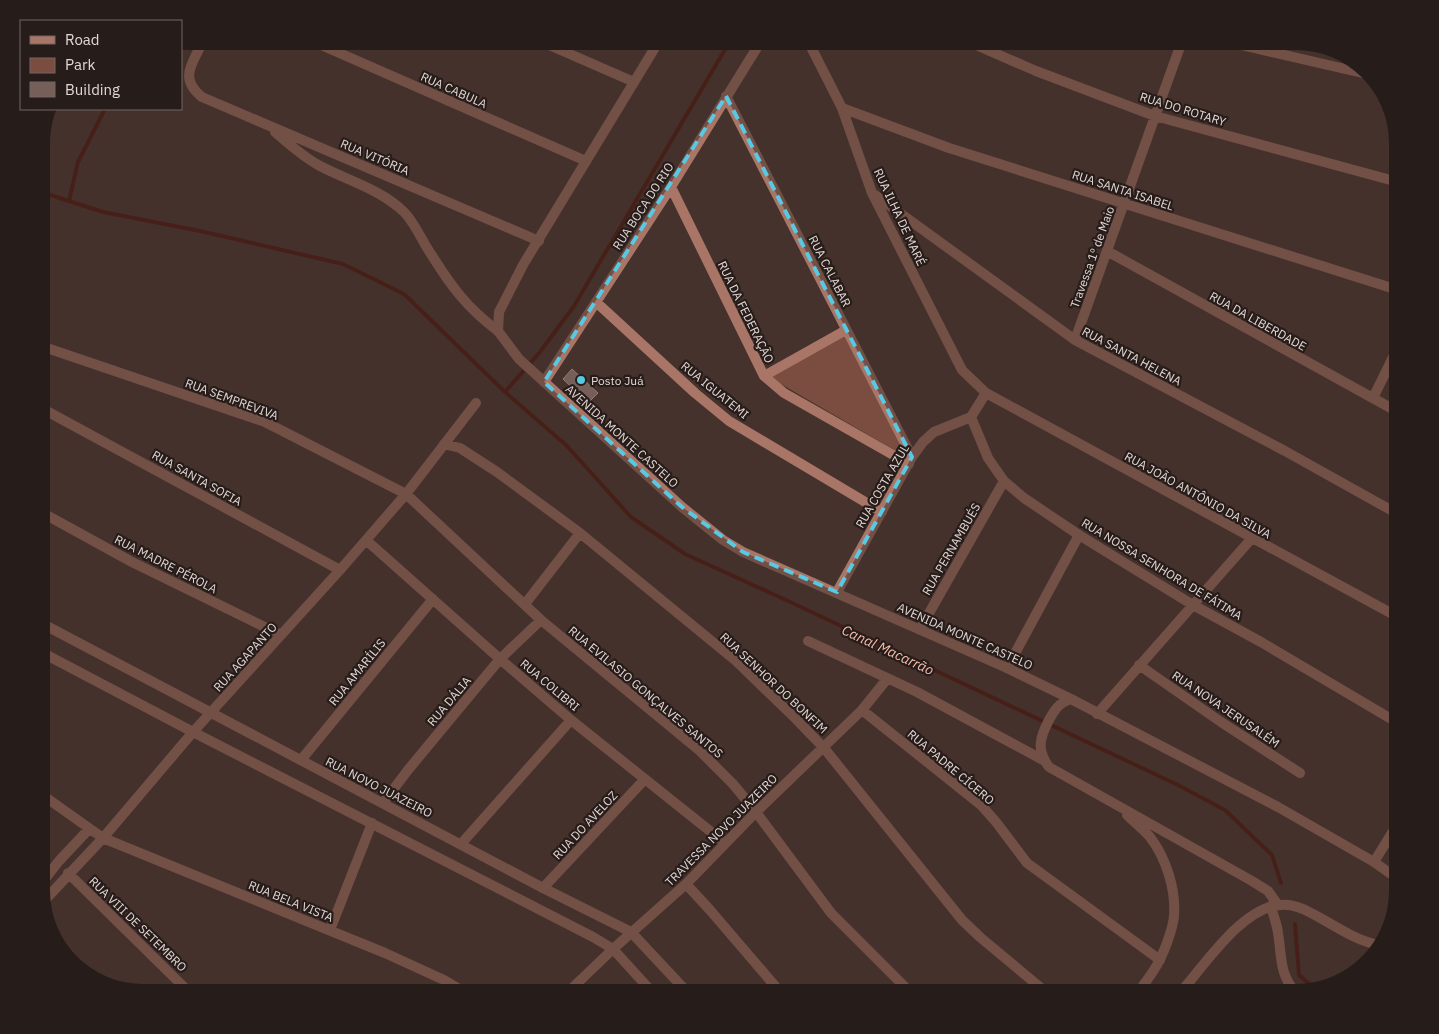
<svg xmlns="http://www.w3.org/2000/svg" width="1439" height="1034" viewBox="0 0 1439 1034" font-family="'IBM Plex Sans',sans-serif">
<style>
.green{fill:#7a4d40}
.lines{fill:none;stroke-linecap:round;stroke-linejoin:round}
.stream{stroke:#470d00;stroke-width:4}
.building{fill:#765f59;stroke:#927a73}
.minor{stroke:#a87567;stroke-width:10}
.tertiary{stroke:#a87567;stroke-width:10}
.marked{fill:none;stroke:#58c9e3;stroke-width:4;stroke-dasharray:10 6;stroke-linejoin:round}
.poi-dot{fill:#58c9e3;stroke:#261c1a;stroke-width:2}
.labels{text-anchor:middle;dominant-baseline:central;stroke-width:4.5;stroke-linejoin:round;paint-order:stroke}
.street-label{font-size:12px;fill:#e4d7d3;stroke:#261c1a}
.poi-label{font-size:12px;fill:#e4d7d3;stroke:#261c1a;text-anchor:start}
.water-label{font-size:14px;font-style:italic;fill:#f7bcac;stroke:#261c1a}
</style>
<rect width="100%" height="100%" fill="#46322c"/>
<path class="green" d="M844,336l64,122 -139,-81z"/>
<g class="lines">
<path class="stream" d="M41,192l62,20 97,19 143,33 61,30 101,98 61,53 65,72 54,37 101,46 390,184 49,26 47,45 9,28
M69,201l9,-39 27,-53
M505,392l35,-40 34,-46 156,-265
M1295,924l4,51 15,13"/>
</g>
<path class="building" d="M572,369l26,24 -10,10 -25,-24z"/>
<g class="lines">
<path class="minor" d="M203,41c-10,22 -25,37 -1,56l337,144
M312,41l274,120
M540,41l94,41
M808,41l34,67 30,85 90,177 24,23 412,224
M967,41l69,30 119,45 243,66
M1224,41l143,33
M1276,53l3,-12
M726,96l186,361
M842,108l107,40 449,142
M275,132c14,12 28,25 45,34 29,15 60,23 84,46 11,11 18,29 27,42 20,32 36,54 67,77
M671,187l93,189 20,17 125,71
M875,195l200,145 210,111 113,63
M1107,251l291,161
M596,302l99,91 34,28 153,91
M1075,340l107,-299
M41,346l224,76 141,72 135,126 159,131 33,33 23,28 75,101 80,80
M764,376l82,-46
M544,382l127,-195 90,-146
M986,393l-15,24 17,41 16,23 20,17 55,37 114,70 68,37 137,81
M1373,398l25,-51
M41,408l299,162
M444,444l16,4 37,24 83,61 156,128 59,57 29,30 138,172 19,18 66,55
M41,512l91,50 149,73
M366,540l134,119 71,61 154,123
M837,592l75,-135 11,-15 11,-10 37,-15
M525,604l55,-71
M920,629l84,-148
M808,641l109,51 126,68
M1139,665l82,57 79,51
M1007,668l72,-133
M862,710l119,95 15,17 31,41 133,97
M1097,714l155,-176
M301,760l132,-161
M41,794l62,44 282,115 59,27 22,13
M383,803l25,-33 92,-111 41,-39
M461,844l110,-124
M1374,862l24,-39
M68,873l122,120
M41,884l18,-23 30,-32
M686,884l24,26 71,83
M543,888l102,-109
M43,902l60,-64 90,-106 147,-162 66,-76 70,-91
M1271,906c2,9 6,18 7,27 4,24 1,41 18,60
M330,930l42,-107
M1186,986l11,7
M567,993l46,-44 73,-65 70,-72 106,-102 25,-31"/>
<path class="tertiary" d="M659,41l-136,224 -24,47 -1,19 21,28 163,148 41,33 20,12 264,116 64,31 207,108 96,55 24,17
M41,623l502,265 88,44 57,61
M41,652l152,80 400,205 20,12 40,44
M1071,699c-12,4 -16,10 -22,21 -9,17 -13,30 0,47l203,114 16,10 10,14
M1127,815c7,7 16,14 23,22 16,21 26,52 24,79 -1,12 -9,34 -15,45 -5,11 -14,21 -21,32
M1180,993c24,-27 63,-87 101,-88 10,-1 21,3 30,8 22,11 44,28 68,32"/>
</g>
<path d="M0 0H1439V1034H0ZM726,96l186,361 -75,135 -94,-40 -61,-45 -138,-125z" fill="#46322c" fill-opacity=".55" fill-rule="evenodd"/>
<path class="marked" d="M726,96l186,361 -75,135 -94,-40 -61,-45 -138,-125z"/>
<circle class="poi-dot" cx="581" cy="380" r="5"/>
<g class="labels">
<g class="street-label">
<text transform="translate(454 90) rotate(24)">RUA CABULA</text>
<text transform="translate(1183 109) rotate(17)">RUA DO ROTARY</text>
<text transform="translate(375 157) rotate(23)">RUA VITÓRIA</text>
<text transform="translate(1123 190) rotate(18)">RUA SANTA ISABEL</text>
<text transform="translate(643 206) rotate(-57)">RUA BOCA DO RIO</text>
<text transform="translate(900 217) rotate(65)">RUA ILHA DE MARÉ</text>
<text transform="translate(1092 257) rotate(-70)">Travessa 1º de Maio</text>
<text transform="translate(830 271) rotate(63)">RUA CALABAR</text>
<text transform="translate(746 312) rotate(64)">RUA DA FEDERAÇÃO</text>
<text transform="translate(1258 321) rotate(29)">RUA DA LIBERDADE</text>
<text transform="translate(1132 356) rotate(28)">RUA SANTA HELENA</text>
<text transform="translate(715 390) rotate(39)">RUA IGUATEMI</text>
<text transform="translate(232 399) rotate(20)">RUA SEMPREVIVA</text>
<text transform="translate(622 436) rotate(42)">AVENIDA MONTE CASTELO</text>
<text transform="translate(197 478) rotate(29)">RUA SANTA SOFIA</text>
<text transform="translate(882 486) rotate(-60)">RUA COSTA AZUL</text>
<text transform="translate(1198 495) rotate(29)">RUA JOÃO ANTÔNIO DA SILVA</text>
<text transform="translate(951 549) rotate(-60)">RUA PERNAMBUÉS</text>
<text transform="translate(166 564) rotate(27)">RUA MADRE PÉROLA</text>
<text transform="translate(1162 569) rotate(31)">RUA NOSSA SENHORA DE FÁTIMA</text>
<text transform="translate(965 636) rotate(24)">AVENIDA MONTE CASTELO</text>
<text transform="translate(245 657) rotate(-48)">RUA AGAPANTO</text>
<text transform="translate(357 672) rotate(-51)">RUA AMARÍLIS</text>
<text transform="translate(774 683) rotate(43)">RUA SENHOR DO BONFIM</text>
<text transform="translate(550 685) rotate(40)">RUA COLIBRI</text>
<text transform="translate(646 692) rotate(40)">RUA EVILASIO GONÇALVES SANTOS</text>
<text transform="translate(449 701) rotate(-50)">RUA DÁLIA</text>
<text transform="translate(1226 709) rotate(34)">RUA NOVA JERUSALÉM</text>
<text transform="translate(951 767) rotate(40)">RUA PADRE CÍCERO</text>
<text transform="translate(379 787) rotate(27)">RUA NOVO JUAZEIRO</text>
<text transform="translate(585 825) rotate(-47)">RUA DO AVELOZ</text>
<text transform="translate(721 830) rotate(-45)">TRAVESSA NOVO JUAZEIRO</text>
<text transform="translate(291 901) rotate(22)">RUA BELA VISTA</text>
<text transform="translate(138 924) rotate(44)">RUA VIII DE SETEMBRO</text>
</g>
<g class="poi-label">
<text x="591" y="380">Posto Juá</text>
</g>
<g class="water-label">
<text transform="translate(888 650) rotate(25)">Canal Macarrão</text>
</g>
</g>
<path d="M0 0H1439V1034H0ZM143 50H1296A93 93 0 0 1 1389 143V891A93 93 0 0 1 1296 984H143A93 93 0 0 1 50 891V143A93 93 0 0 1 143 50Z" fill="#261c1a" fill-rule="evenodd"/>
<rect x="20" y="20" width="162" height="90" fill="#261c1a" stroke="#726764"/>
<rect x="30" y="36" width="25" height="8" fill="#a87567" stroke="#726764"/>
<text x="65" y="45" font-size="15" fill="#e4d7d3">Road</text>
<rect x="30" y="58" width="25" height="15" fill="#7a4d40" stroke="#726764"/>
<text x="65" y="70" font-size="15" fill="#e4d7d3">Park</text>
<rect x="30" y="82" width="25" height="15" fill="#765f59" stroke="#726764"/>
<text x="65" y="95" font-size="15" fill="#e4d7d3">Building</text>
</svg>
